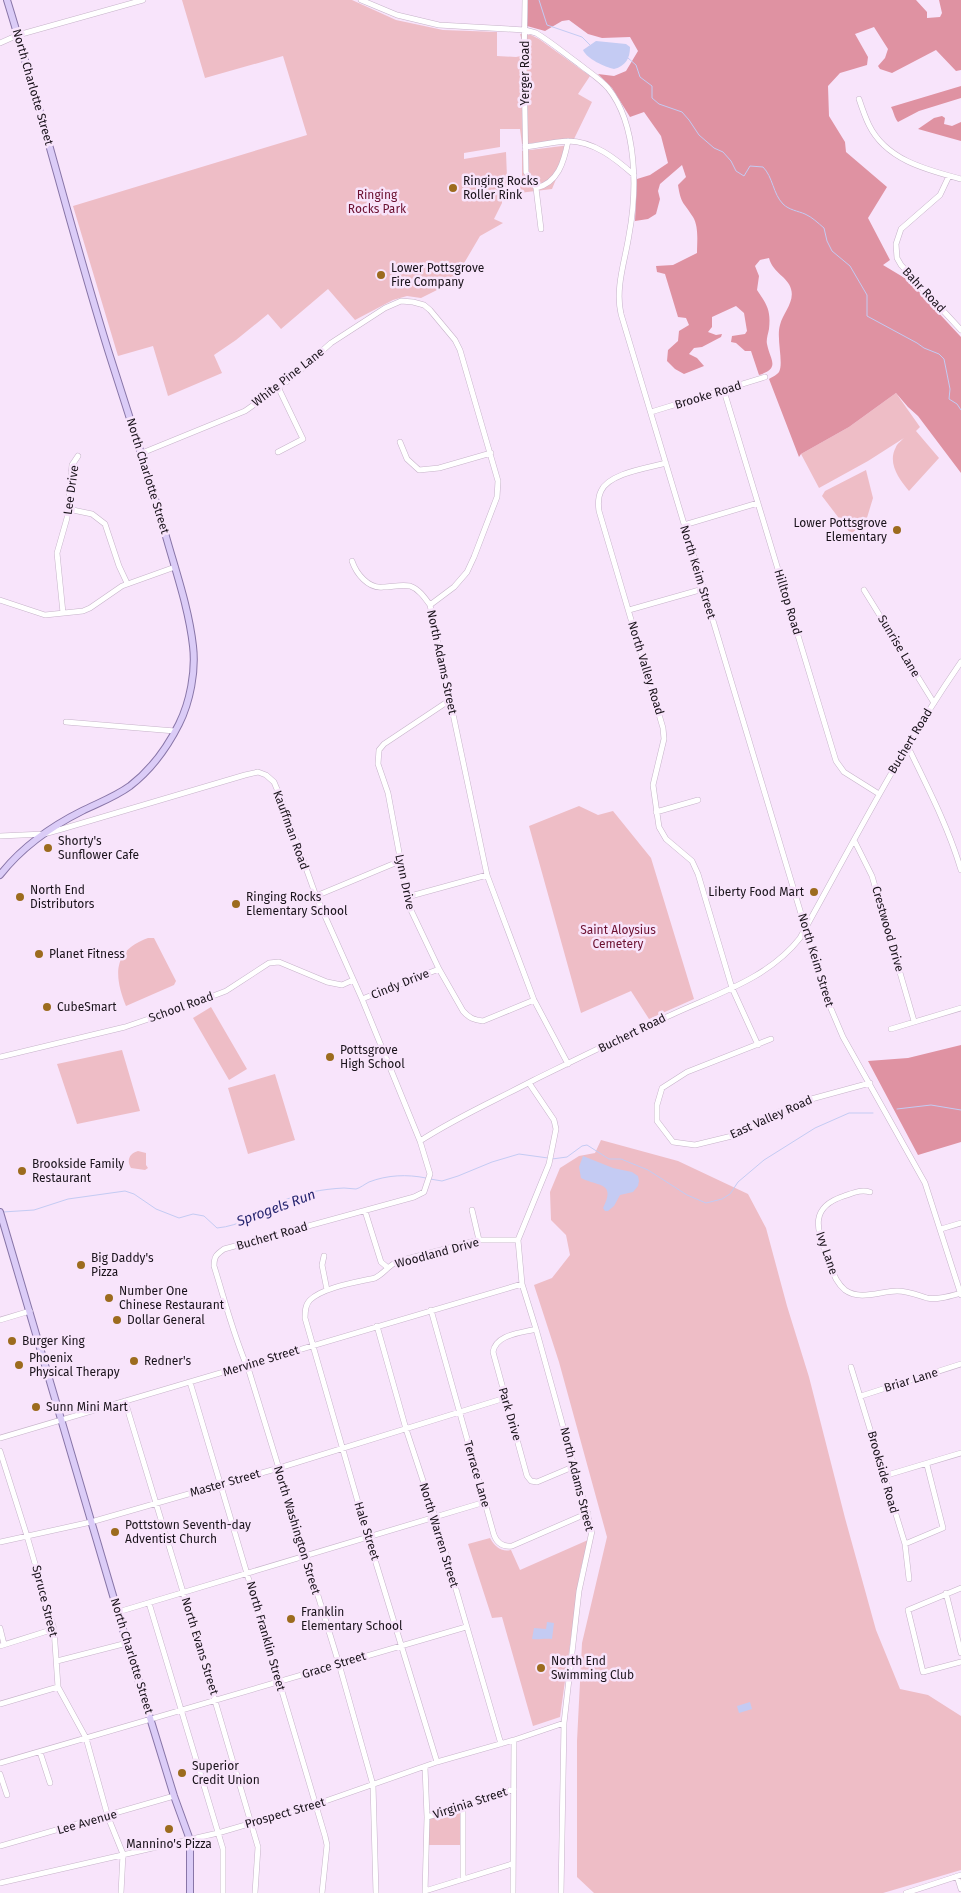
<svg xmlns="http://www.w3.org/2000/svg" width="961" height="1893" viewBox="0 0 961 1893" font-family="'Fira Sans',sans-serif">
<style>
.green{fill:#eebdc6}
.forest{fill:#df92a2}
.water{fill:#c4cbf3}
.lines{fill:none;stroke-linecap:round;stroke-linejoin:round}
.stream{stroke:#c4cbf3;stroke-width:1}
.minor-casing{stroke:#c6b3c9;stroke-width:6}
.major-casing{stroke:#8875a7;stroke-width:8}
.minor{stroke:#fff;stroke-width:5}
.major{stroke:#dbccf7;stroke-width:6}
.poi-dot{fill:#9c6b1e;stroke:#f8e4fb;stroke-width:2}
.labels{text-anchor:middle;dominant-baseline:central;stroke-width:5;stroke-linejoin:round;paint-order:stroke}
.street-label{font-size:12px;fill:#1a131b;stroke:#f8e4fb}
.poi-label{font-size:12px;fill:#1a131b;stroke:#f8e4fb;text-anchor:start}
.park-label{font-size:12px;fill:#6b1030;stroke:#f8e4fb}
.water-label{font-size:14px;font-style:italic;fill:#282771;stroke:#f8e4fb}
</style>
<rect width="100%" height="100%" fill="#f8e4fb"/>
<path class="green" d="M182,0h170l44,20 47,10 54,2v24l19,1 10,-2 -6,-21 11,1 8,4 51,37 -12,18 14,8 -18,37 -52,5 -2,-15h-20v18l-36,6v6l42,-7 1,26h15v-27l48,-6 -18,44 -33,4 -1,-6h-16v16l-8,16 9,4 -23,13 -27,46 -32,16 -14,-2 -14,4 -38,20 -27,-31 -47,40 -13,-15 -32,26 -22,15 8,18 -54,23 -15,-50 -35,10 -45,-150 234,-71 -24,-79 -78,22z
M896,393l24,34 -4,4 23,27 -30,33c-10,-12 -22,-28 -13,-44 1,-3 6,-7 8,-9l-36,23 -49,27 -18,-34 48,-27z
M866,470l7,28 -7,23 -15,13 -29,-38 3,-5z
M579,806l19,9 15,-4 38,47 43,141 -45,20 -18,-28 -50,22 -52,-187z
M148,938h6l22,43 -2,4 -48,21c-12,-30 -14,-55 22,-68z
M211,1007l36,62 -18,11 -36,-62z
M122,1050l18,61 -63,13 -20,-60z
M275,1074l20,66 -47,14 -20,-66z
M601,1140l77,21 70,33 18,34 21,78 22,71 36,141 31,112 24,59 28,6 33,21v154l-78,23h-289l-17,-16v-136l5,-98 25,-106 -48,-175 -25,-77 18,-7 18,-23 -4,-20 -15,-15 -1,-28 10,-24 19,-12 16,-3z
M138,1151l8,2v12l2,3 -3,2 -14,-2c-5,-8 -1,-15 7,-17z
M490,1538c5,9 11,14 21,12l9,20 68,-30 -8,32 -20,145 -27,9 -31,-109 -10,1 -24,-74z
M460,1810v35h-33l1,-23 2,-4z"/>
<path class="forest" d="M528,0h388l11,12v6l13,-1 2,-4 -3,-13h22v70l-5,1 -20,-21 -44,23 -12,-4 -2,-3 7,-8 3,-9 -14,-22 -19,7 13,23 -1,8 -27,8 -12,13 1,30 16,26 1,10 41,35 -19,31 22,42 -7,5 25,15 53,57v136l-43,-57 -10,-9 -12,-14 -47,34 -48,27 -2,3 -30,-78c3,-2 8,-4 10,-7 5,-9 -3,-34 1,-47 3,-12 15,-23 11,-36 -3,-12 -18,-16 -22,-31l-9,2 -5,6 4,10 -2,14c10,15 14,20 12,39 -1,5 -3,11 -2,15 3,16 14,24 -8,31l-8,-24h-6l-9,-8 -5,-1 1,-6 13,-2 2,-3 -3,-18 -8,-7 -24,11v10l-4,5 8,3 6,-1 -1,3 -19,10 -8,1 -5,6 8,4 7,8 -20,8 -9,-5 -8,-8 1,-11 10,-9 1,-10 10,-6 -3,-7 -8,-1 -13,-43 -8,-2 -1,-6 17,-1 24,-12c0,-11 2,-26 -4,-36 -9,-15 -12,-12 -15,-32l8,-8 -4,-12 -22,19 -2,7 2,8 -4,15 -8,5 -13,2 2,-42 13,-4 18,-12 -7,-27 -17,-24 -14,5 -18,-29 -14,-14 16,2 12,-5 12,-20 -8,-14 -28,1 -14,-4 -19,-14 -7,1 -17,10 -18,-5z
M961,86v12l-42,13 -21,11c-4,-5 -4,-10 -7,-15z
M942,116l3,2 -1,6 8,2 9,-4v19l-43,-12 16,-11z
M961,1045v97l-43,13 -50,-94 40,-3z"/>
<path class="water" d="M596,41l30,3 4,3c0,11 -4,19 -16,22 -9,-2 -27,-10 -31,-19z
M583,1156l30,12 19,4 6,4 1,5 -1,5 -5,6 -13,3 -6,11 -6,5h-3l-2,-3c13,-26 -4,-21 -22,-30l-2,-11z
M547,1622l7,1 -2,16c-8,-1 -13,1 -20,0l2,-11 12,1z
M750,1702l2,7 -13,4 -2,-7z"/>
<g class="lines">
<path class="stream" d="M539,0l8,25 35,12 9,9
M628,58l8,7 4,12 12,9v12l7,6 23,8 7,8 10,15 15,13 9,4 8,9 5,10 8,5 6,-10 13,1c10,10 10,27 20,37 6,6 15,7 22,10 7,3 13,9 19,14l3,13 5,10 18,15 17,29v21l50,27 7,5 15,6 5,5 6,30 -1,10 8,5 4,6
M897,1109l34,-4 30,5
M552,1159l15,-2 15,-11 5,-1 22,14h12l27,11 39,25 19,8 16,-4 8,-5 8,-12 26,-22 51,-32 34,-15h24
M430,1179l12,2 16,-5 34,-14 27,-8 29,4
M3,1212l31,-2 34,-11 57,-8 9,3 22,15 23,9 14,-4 11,2 13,12c23,-2 43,-15 63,-26 20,-9 43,-13 64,-14 4,0 8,1 12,1 4,-1 9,-5 13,-7 18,-7 38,-8 57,-4"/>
<defs>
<path id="minor" d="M361,0l36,15 42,10 86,5 11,3c15,9 29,21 43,31 10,8 21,15 29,24 30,37 29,104 21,147 -4,26 -14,53 -8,79l205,683 17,40 82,146 36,112
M525,0l-1,66 2,106 10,16
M0,43l18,-8 125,-35
M859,99c3,9 6,18 10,26 17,35 58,45 92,54
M525,147c14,-2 29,-5 43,-6 26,0 48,18 66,34
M949,176l-9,19 -39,34 -5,15 1,14 4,7 60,65
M541,229l-5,-41c22,-5 28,-26 32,-47
M278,387l25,52 -25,13
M724,391l112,370 8,11 35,22
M651,412l114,-35
M400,442l7,17 12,11 20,-2 52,-15
M142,453l103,-42 44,-31 42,-37 54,-35 16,-7 12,1 11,3 6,5 25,30 5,10 38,131 -1,16 -23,60 -7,15 -13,15 -24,18 57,270 47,125 34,64
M666,463c-18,5 -57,10 -65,28 -3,6 -3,13 -2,20l64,217 1,11 -11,46 6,42 7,12 26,22 6,13 34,114 26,57
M68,509l24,5 13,10 14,42 8,17
M684,525l74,-22
M352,561c4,12 16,28 31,26 9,0 18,-3 27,-1 9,3 15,12 20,19
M864,590l70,113
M0,600l45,15 38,-4 7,-3 32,-22 53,-19
M629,610l74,-21
M63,613l-6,-60 10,-35 5,-53 6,-9
M450,700l-66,44 -5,6 -1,14 10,29 21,113 30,63 24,42c6,7 11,9 20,10l51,-21
M66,722l109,9
M906,748l4,3c19,39 39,78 51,119
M656,812l42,-12
M0,836l44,-2 18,-5 183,-54 13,-3 8,3 8,7 8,19 34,95 46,103 58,142
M854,840l18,36 42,145
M316,896l84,-35
M407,897l80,-22
M362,999l77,-30
M891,1029l70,-21
M771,1039l-84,33 -25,16 -5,17v16l16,21 22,3 37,-9 33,-18 39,-17 66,-18
M0,1057l125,-30 59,-20 42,-16 43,-28 10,-1 48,20 15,3 11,-5
M529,1083l25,37 2,9 -7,35 -31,76 4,44 14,45 56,202 -13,60 -15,132 -3,170
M870,1192c-9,-3 -17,1 -26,4 -37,12 -26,35 -16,64 5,11 7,22 17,30 15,11 36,1 52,1 11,0 20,4 30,7 11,2 23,-2 34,-5
M472,1210l7,30
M365,1211l16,51 6,5
M941,1229l20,-6
M324,1256l-2,9 5,25
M431,1310l63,225c3,8 9,12 18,11l76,-33
M0,1320l30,-9
M377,1326l29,103 29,88 66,227
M536,1329c-15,4 -40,5 -43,23l34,124 4,5 6,1 38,-16
M851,1367l54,177 4,35
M190,1382l135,454 2,9 -5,48
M861,1396l100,-32
M125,1401l58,191 75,255 -3,46
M0,1438l522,-154
M0,1451l27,85 27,93 4,58 28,51 22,79 15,37 -2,39
M884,1476l77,-23
M0,1542l91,-20 188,-54 226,-70
M905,1544l38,-16 -16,-63
M961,1588l-53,22 15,62 38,-10
M946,1593l15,60
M149,1603l74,246v44
M118,1612l367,-110
M0,1628l4,16
M0,1646l54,-17
M57,1661l70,-18
M0,1704l58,-17
M40,1752l10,31
M437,1762l-69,-225 -63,-219c0,-6 0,-13 5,-18 13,-13 48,-18 65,-22 10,-5 13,-13 24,-17l80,-21h39
M0,1763l466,-136
M425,1767l2,50 -2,76
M0,1774l7,21
M463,1807v71
M427,1817l36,-10 51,-18
M0,1846l174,-50
M957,1876l4,13
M0,1883l218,-50 99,-29 120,-42 77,-22 50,-17
M425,1891l87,-27
M376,1893l-3,-108 -34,-121 -90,-293c-15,-33 -24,-70 -35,-105 0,-10 3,-12 10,-17l190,-52 10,-5 6,-18 -10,-33c37,-24 76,-41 114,-61 45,-22 91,-45 137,-65 45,-21 97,-36 129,-77 52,-93 100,-188 161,-276
M513,1893l1,-153
M906,1893l55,-18"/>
<path id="major" d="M0,875c22,-28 50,-48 82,-64 16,-8 33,-14 48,-25 22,-17 37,-38 49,-62 11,-22 17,-53 14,-78 -4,-36 -16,-71 -26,-106 -18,-64 -39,-127 -59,-190 -36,-116 -65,-234 -101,-350
M0,1212l127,431 47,153 16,44v53"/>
</defs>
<use href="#minor" class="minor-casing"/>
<use href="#major" class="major-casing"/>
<use href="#minor" class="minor"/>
<use href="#major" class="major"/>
</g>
<g class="poi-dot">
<circle cx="453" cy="188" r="5"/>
<circle cx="381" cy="275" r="5"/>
<circle cx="897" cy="530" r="5"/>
<circle cx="48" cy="848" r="5"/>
<circle cx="814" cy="892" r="5"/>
<circle cx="20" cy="897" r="5"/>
<circle cx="236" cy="904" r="5"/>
<circle cx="39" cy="954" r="5"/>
<circle cx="47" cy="1007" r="5"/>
<circle cx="330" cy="1057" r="5"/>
<circle cx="22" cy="1171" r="5"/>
<circle cx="81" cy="1265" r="5"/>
<circle cx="109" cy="1298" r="5"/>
<circle cx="117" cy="1320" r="5"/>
<circle cx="12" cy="1341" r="5"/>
<circle cx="134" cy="1361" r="5"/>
<circle cx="19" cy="1365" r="5"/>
<circle cx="36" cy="1407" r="5"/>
<circle cx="115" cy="1532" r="5"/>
<circle cx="291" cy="1619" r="5"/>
<circle cx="541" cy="1668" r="5"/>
<circle cx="182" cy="1773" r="5"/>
<circle cx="169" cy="1829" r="5"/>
</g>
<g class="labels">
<g class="street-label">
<text transform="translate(525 73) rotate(-90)">Yerger Road</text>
<text transform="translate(33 87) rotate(74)">North Charlotte Street</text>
<text transform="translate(924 290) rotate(47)">Bahr Road</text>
<text transform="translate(288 377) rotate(-38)">White Pine Lane</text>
<text transform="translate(708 395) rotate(-17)">Brooke Road</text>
<text transform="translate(148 476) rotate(73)">North Charlotte Street</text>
<text transform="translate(71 490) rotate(-82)">Lee Drive</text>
<text transform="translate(698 572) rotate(73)">North Keim Street</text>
<text transform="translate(788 602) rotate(73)">Hilltop Road</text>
<text transform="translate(899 646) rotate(59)">Sunrise Lane</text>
<text transform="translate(442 662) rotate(78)">North Adams Street</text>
<text transform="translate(646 668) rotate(73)">North Valley Road</text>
<text transform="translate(910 741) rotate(-59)">Buchert Road</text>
<text transform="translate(291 830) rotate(70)">Kauffman Road</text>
<text transform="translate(405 882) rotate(78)">Lynn Drive</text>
<text transform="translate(888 929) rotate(74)">Crestwood Drive</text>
<text transform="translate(816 960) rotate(73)">North Keim Street</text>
<text transform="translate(400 984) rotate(-22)">Cindy Drive</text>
<text transform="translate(181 1007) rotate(-20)">School Road</text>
<text transform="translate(632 1033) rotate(-26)">Buchert Road</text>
<text transform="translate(771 1117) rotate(-24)">East Valley Road</text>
<text transform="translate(272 1236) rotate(-16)">Buchert Road</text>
<text transform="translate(437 1253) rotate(-15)">Woodland Drive</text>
<text transform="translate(827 1253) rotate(71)">Ivy Lane</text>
<text transform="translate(261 1361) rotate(-17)">Mervine Street</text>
<text transform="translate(911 1380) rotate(-17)">Briar Lane</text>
<text transform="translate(510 1414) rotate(74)">Park Drive</text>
<text transform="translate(883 1472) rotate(74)">Brookside Road</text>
<text transform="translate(477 1474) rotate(74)">Terrace Lane</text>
<text transform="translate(577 1479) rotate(76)">North Adams Street</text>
<text transform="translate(225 1483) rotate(-16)">Master Street</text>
<text transform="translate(297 1530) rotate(73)">North Washington Street</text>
<text transform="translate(367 1531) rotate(73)">Hale Street</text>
<text transform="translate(439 1535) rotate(73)">North Warren Street</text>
<text transform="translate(45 1601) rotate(76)">Spruce Street</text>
<text transform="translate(266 1636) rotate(74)">North Franklin Street</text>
<text transform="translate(200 1646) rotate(73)">North Evans Street</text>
<text transform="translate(132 1656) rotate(73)">North Charlotte Street</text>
<text transform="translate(334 1665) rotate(-17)">Grace Street</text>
<text transform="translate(470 1803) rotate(-18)">Virginia Street</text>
<text transform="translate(285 1813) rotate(-16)">Prospect Street</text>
<text transform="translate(87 1822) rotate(-16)">Lee Avenue</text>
</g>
<g class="poi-label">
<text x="463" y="181">Ringing Rocks<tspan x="463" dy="14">Roller Rink</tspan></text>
<text x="391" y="268">Lower Pottsgrove<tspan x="391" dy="14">Fire Company</tspan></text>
<text x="887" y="523" text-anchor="end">Lower Pottsgrove<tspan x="887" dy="14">Elementary</tspan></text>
<text x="58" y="841">Shorty's<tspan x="58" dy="14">Sunflower Cafe</tspan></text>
<text x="30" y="890">North End<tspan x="30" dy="14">Distributors</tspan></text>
<text x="804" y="892" text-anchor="end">Liberty Food Mart</text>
<text x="246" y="897">Ringing Rocks<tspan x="246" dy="14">Elementary School</tspan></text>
<text x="49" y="954">Planet Fitness</text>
<text x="57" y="1007">CubeSmart</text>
<text x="340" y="1050">Pottsgrove<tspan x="340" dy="14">High School</tspan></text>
<text x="32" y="1164">Brookside Family<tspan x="32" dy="14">Restaurant</tspan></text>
<text x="91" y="1258">Big Daddy's<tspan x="91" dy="14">Pizza</tspan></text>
<text x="119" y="1291">Number One<tspan x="119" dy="14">Chinese Restaurant</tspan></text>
<text x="127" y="1320">Dollar General</text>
<text x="22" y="1341">Burger King</text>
<text x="29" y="1358">Phoenix<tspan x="29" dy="14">Physical Therapy</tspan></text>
<text x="144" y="1361">Redner's</text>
<text x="46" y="1407">Sunn Mini Mart</text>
<text x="125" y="1525">Pottstown Seventh-day<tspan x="125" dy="14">Adventist Church</tspan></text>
<text x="301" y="1612">Franklin<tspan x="301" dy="14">Elementary School</tspan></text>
<text x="551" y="1661">North End<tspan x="551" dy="14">Swimming Club</tspan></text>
<text x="192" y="1766">Superior<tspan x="192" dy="14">Credit Union</tspan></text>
<text x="169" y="1844" text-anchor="middle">Mannino's Pizza</text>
</g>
<g class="park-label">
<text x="377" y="195">Ringing<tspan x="377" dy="14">Rocks Park</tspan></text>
<text x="618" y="930">Saint Aloysius<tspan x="618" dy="14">Cemetery</tspan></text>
</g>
<g class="water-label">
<text transform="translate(276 1208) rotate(-20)">Sprogels Run</text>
</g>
</g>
</svg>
